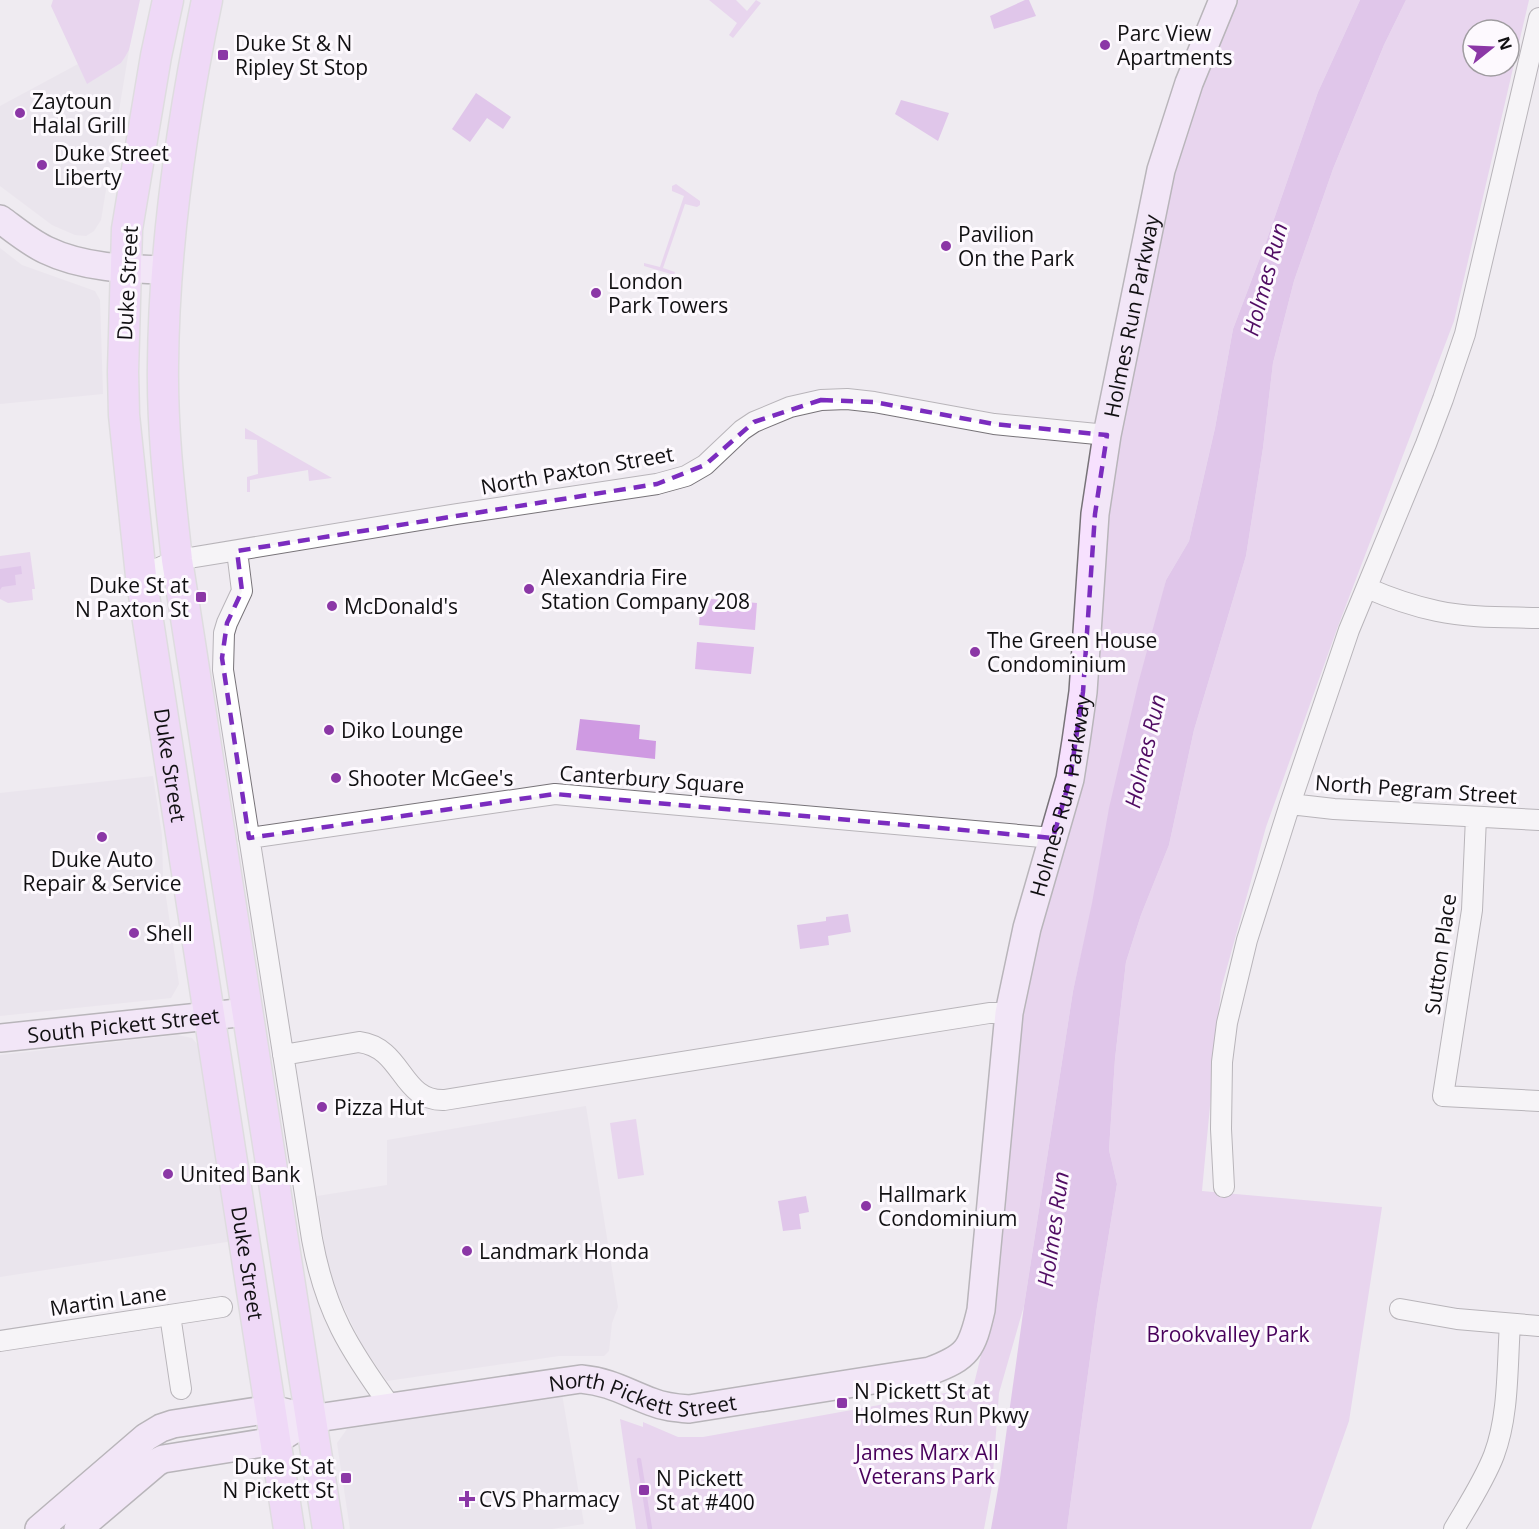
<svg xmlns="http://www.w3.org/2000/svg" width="1539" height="1529" viewBox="0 0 1539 1529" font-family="'Open Sans',sans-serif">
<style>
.built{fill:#e5dde9}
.green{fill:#dfbbeb;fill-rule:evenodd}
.water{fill:#cf9ae2}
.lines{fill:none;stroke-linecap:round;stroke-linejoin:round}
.stream{stroke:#cf9ae2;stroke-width:4.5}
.street-casing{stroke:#777378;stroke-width:22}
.secondary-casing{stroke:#777378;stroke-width:30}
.primary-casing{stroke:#cbcacb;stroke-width:33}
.street{stroke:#fff;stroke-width:20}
.secondary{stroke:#f7e1fe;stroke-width:27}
.primary{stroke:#efc4fe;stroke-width:30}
.marked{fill:none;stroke:#7b2cbf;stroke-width:4.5;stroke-dasharray:12 8;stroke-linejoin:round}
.poi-dot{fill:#8b37a6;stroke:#fdf9fe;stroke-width:2}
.labels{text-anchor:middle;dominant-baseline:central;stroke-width:6;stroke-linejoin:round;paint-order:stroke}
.poi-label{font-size:21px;fill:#111012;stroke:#fdf9fe;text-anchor:start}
.street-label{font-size:21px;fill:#111012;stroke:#fdf9fe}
.park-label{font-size:21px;fill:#48005b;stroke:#fdf9fe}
.water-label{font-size:22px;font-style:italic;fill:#500c63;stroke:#fdf9fe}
</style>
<rect width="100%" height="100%" fill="#efebf1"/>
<path class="built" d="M129,50l-28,170 -7,11 -8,5 -11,-1 -23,-10 -52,-39v-80l78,-42 10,19 33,-20z
M0,248l22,17 73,26 5,9 3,94 -103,10z
M153,776l9,59 1,42 16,107 -8,14 -171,18v-223z
M177,1035l15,3 11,13 30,190 -233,36v-222z
M586,1106l32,201 -6,16 -3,28 -5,5h-45l-172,25 -25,-36 -25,-52 -10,-32 -10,-65 70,-11v-45z
M562,1394l22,130 -32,5h-202l-13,-86 10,-14z"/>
<path class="green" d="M53,0h87l-11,50 -4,7 -4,6 -34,21 -36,-78z
M709,0h27l11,11 9,-11 5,3 -28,35 -4,-3 8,-12z
M1232,0h128l-42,92 -52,150 -33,87 -18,99 -26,113 -23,39 -93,411 -49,315 -25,87 -7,93 -8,43h-348l-16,-110 23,8v-5l35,15h25l270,-49 11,-45 36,-326 105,-613 40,-201 26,-93z
M1406,0h123l-75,321 -117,308 -71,198 -45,162 -19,202 180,16 -33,214 -38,108h-244l30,-222 20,-123 -8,-34 6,-91 11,-97 15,-47 28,-70 25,-115 52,-174 17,-108 10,-85 21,-82 39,-112 51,-124zM1473,30h36v36h-36z
M676,184l24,17v4l-3,2 -12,-3 -22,64 12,4 -1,3 -30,-9v-3l16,4 24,-71 -12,-5v-5z
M245,428l87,50 -23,3 -1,-11 -58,10v12h-3v-15l11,-3 -1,-34 -12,-1z
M30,552l5,37h-3l1,11 -25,3 -8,-4v-43z
M701,598l56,5 -2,27 -56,-5z
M697,642l57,5 -3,27 -56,-5z
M636,1119l8,56 -26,4 -8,-56z"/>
<path class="water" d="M1025,0h4l7,16 -42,13 -4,-13z
M1360,0h46l-22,45 -51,124 -39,112 -21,82 -10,85 -17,108 -52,174 -25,115 -28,70 -15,47 -11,97 -6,91 8,34 -20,123 -30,222h-76l9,-51 24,-172 49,-315 19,-88 17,-95 29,-124 28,-104 23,-39 26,-113 18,-99 33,-87 52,-150z
M476,93l35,24 -8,12 -16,-11 -17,24 -18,-13z
M901,100l48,13 -11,28 -43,-27z
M21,566l1,8 -7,1 1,10 -14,2 -2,3v-21z
M580,719l60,6 -1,14 17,2 -1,18 -79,-9z
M848,914l3,18 -23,4 1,9 -29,4 -3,-24 29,-4v-4z
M806,1196l3,16 -10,2 2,15 -18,2 -5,-30z"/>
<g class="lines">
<path class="stream" d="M639,1460l11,69"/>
<defs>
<path id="street" d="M237,551l5,40 -15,32 -3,10 -1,37 89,569c13,72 37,110 79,168
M141,576l36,-16 280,-46 200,-30 29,-8 19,-11 37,-35 12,-8 36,-15 31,-7 26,-1 27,3 120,22 113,11
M1367,588c23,10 46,18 70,23 33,7 68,6 102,7
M1290,804l44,5 205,11
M1476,817l-4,93 -29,186 96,5
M249,838l306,-44 498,44
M283,1055l76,-13c45,6 41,59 85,58l545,-87h20
M1224,1187l-3,-58 1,-67 5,-39 20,-83 43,-136 59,-174 77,-186 17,-45 22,-65 74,-316
M1400,1309l57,10 82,7
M170,1315l11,74
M0,1341l222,-34
M1454,1529c14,-24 30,-48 40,-74 15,-40 13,-88 16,-131"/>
<g id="secondary">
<path d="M0,219c15,11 29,23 46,31 37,18 81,19 122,20"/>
<path id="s1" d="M0,1038l247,-26"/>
<path d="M39,1529l107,-92 15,-9 12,-4 98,-15 21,5"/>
<path id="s2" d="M78,1529l79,-67 6,-3 112,-18 35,-22 271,-40c30,3 44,13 71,23 12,5 24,6 37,7l241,-38c38,-14 42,-22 51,-61l28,-297 18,-85 43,-149 6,-38 7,-49 12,-178 12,-79 54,-265 28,-87 34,-83"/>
</g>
<g id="primary">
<path id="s3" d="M168,0l-12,56 -29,173 -4,143 1,43 17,161 148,953"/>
<path d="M207,0c-25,120 -43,242 -44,365 -1,66 7,131 14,195l151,969"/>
</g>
</defs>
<use href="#street" class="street-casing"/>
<use href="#secondary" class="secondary-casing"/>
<use href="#primary" class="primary-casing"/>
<use href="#street" class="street"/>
<use href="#secondary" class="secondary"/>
<use href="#primary" class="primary"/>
</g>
<path d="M0 0H1539V1529H0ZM821,400l53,2 120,22 113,11 -12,79 -12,178 -13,87 -17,59 -498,-44 -306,44 -27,-180 5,-35 15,-32 -5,-40 420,-67 48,-19 49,-43z" fill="#efebf1" fill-opacity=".55" fill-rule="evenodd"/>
<path class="marked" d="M821,400l53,2 120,22 113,11 -12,79 -12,178 -13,87 -17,59 -498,-44 -306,44 -27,-180 5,-35 15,-32 -5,-40 420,-67 48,-19 49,-43z"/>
<g class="poi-dot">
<circle cx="1105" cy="45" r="6"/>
<rect x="217" y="49" width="12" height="12" rx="3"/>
<circle cx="20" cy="113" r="6"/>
<circle cx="42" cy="165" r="6"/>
<circle cx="946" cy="246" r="6"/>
<circle cx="596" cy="293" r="6"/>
<circle cx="529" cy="589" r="6"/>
<rect x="195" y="591" width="12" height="12" rx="3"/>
<circle cx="332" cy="606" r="6"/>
<circle cx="975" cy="652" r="6"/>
<circle cx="329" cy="730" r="6"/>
<circle cx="336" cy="778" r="6"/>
<circle cx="102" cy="837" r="6"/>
<circle cx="134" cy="933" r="6"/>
<circle cx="322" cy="1107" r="6"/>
<circle cx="168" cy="1174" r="6"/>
<circle cx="866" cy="1206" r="6"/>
<circle cx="467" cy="1251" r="6"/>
<rect x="836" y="1397" width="12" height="12" rx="3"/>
<rect x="340" y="1472" width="12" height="12" rx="3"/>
<rect x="638" y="1484" width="12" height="12" rx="3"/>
<path d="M464 1490h6v6h6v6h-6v6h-6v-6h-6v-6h6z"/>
</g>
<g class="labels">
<g class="poi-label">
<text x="1117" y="33">Parc View<tspan x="1117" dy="24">Apartments</tspan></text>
<text x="235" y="43">Duke St &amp; N<tspan x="235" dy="24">Ripley St Stop</tspan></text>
<text x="32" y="101">Zaytoun<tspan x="32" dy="24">Halal Grill</tspan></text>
<text x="54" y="153">Duke Street<tspan x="54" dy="24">Liberty</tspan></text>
<text x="958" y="234">Pavilion<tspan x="958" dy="24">On the Park</tspan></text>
<text x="608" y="281">London<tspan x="608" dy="24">Park Towers</tspan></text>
<text x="541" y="577">Alexandria Fire<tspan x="541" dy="24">Station Company 208</tspan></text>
<text x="189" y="585" text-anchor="end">Duke St at<tspan x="189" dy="24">N Paxton St</tspan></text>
<text x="344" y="606">McDonald's</text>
<text x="987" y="640">The Green House<tspan x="987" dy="24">Condominium</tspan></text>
<text x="341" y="730">Diko Lounge</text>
<text x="348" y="778">Shooter McGee's</text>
<text x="102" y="859" text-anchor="middle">Duke Auto<tspan x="102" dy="24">Repair &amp; Service</tspan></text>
<text x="146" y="933">Shell</text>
<text x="334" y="1107">Pizza Hut</text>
<text x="180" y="1174">United Bank</text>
<text x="878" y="1194">Hallmark<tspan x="878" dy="24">Condominium</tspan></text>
<text x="479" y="1251">Landmark Honda</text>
<text x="854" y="1391">N Pickett St at<tspan x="854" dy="24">Holmes Run Pkwy</tspan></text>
<text x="334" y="1466" text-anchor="end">Duke St at<tspan x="334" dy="24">N Pickett St</tspan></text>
<text x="656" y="1478">N Pickett<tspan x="656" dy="24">St at #400</tspan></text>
<text x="479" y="1499">CVS Pharmacy</text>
</g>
<g class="street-label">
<text transform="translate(127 283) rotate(-87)">Duke Street</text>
<text stroke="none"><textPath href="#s2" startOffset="1989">Holmes Run Parkway</textPath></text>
<text transform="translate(577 470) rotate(-10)">North Paxton Street</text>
<text stroke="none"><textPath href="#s3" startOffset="772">Duke Street</textPath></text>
<text transform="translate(652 779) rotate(4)">Canterbury Square</text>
<text transform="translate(1416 789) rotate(4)">North Pegram Street</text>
<text stroke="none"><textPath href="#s2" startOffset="1503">Holmes Run Parkway</textPath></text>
<text transform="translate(1440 954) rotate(-82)">Sutton Place</text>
<text stroke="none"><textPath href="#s1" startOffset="124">South Pickett Street</textPath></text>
<text stroke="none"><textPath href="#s3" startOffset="1276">Duke Street</textPath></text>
<text transform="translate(108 1300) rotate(-8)">Martin Lane</text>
<text stroke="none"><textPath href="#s2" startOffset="603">North Pickett Street</textPath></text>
</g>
<g class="park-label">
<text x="1228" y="1334">Brookvalley Park</text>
<text x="927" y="1452">James Marx All<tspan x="927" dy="24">Veterans Park</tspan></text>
</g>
<g class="water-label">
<text transform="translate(1264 279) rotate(-75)">Holmes Run</text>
<text transform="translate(1144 751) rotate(-77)">Holmes Run</text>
<text transform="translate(1052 1229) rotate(-82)">Holmes Run</text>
</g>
</g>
<g transform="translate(1491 48) rotate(72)"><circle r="28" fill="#fdf9fe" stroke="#9f9ca0" stroke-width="1.5"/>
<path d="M0-4.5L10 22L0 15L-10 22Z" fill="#8b37a6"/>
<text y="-9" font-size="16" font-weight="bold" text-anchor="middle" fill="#111012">N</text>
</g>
</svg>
